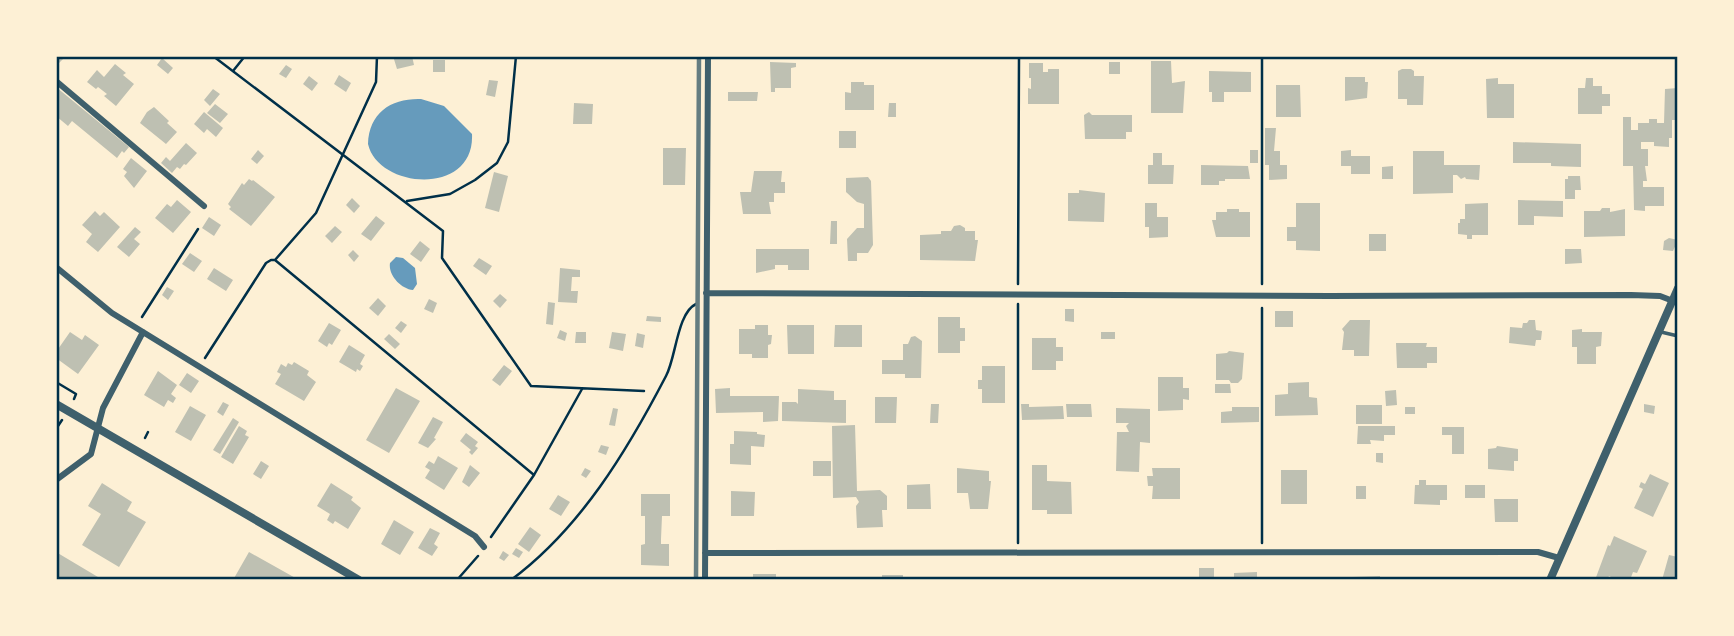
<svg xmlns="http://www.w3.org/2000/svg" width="1734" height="636" viewBox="0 0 1734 636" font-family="'Noto Sans',sans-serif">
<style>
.water{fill:#669bbc}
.building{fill:#bec0b2}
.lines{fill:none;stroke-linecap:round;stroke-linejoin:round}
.path{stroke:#003049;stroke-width:2.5}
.service{stroke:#3f606c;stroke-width:3.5}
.minor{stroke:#3f606c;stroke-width:6}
.tertiary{stroke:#3f606c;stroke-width:8}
.rail{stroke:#657d81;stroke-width:4.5}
.neatline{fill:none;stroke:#003049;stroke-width:2.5}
</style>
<rect width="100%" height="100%" fill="#fdf0d5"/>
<path class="water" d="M421,99l23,7 28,28c3,63 -94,55 -104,10 1,-32 24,-46 53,-45z
M396,257l7,1 12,10 2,16 -4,6c-12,-1 -25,-15 -23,-27z"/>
<path class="building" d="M56,56h10l-10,10z
M393,56h19l2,9 -17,4z
M162,58l11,10 -5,6 -11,-9z
M433,60h12v12h-12z
M1151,61h20l1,22 13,-2 -2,32h-32z
M770,62l26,1v4l-5,1v20h-16v4h-4z
M1109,62h11v12h-11z
M1029,63h14v9h5v-3h11v35h-31v-16l3,1v-11h-2z
M115,64l11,9 -3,2 11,9 -18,22 -12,-10 3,-2 -9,-7 -2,2 -9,-7 10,-12 7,7z
M286,65l6,4 -6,9 -7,-4z
M1402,69h9l3,2v5h10l-1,29h-16v-6h-9v-28z
M1209,71l42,1v20h-27v10h-12v-10h-3z
M339,75l12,8 -5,9 -12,-8z
M309,76l9,7 -6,8 -9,-7z
M1345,77h20v5h3l-1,16 -22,3z
M1498,78v6h16v34h-27l-1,-39z
M1586,78h7v8h9v8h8v12h-8v8h-24v-26h7z
M489,80l9,1 -3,16 -9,-2z
M851,82h13v3h10v25h-29v-18l6,1z
M1276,85h24l1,32h-25z
M56,87l73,60 -5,6 -2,-2 -5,7 -45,-37 -4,5 -12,-10z
M1678,88v32h-6v18h-3v9l-15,-1v-4h-13v7h7v17h-3l2,15h-4v6h21v19h-19v5l-11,-1 -1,-44h-10v-49h8v13h7v-7h11v-4h8v4h7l1,-34z
M213,89l7,5 -10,12 -6,-6z
M728,92h30l-1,9h-29z
M574,103l19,1 -1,20h-19z
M889,103h7v14h-8z
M215,104l13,10 -8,9 -13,-10z
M154,107l15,14 -2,2 10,9 -11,12 -26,-21 7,-11z
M204,112l19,16 -7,9 -9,-8 -3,4 -10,-9z
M1089,112l3,3h40v17h-6v7h-41l-1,-24z
M1265,128h11l-2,23h6v14h7v14l-18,1v-15h-4z
M839,131h17v17h-17z
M1513,142l68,2v23l-30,-1v-3h-38z
M186,143l11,10 -11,12 -2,-1 -4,5 -3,-2 -5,6 -11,-10 5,-6 4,4z
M663,148h23l-1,37h-22z
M258,150l6,6 -7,8 -6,-5z
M1250,150h8v13h-8z
M1351,150v6h19v18h-19v-8h-10v-15z
M1413,151h31v14h36l-1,15 -13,-1 -1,-2 -4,2 -4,-4h-4v18l-40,1z
M1153,153h9v12h12l-1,19h-25v-19h5z
M131,158l16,13 -13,17 -10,-12 3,-4 -4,-3z
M1201,165l47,1 2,13h-25v2h-6v4h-18z
M1393,166v13h-11v-12z
M754,171h28l-1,11h4v11h-11v9h-5l2,12h-28l-3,-22h11z
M494,172l14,4 -9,36 -14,-4z
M1568,176h12l1,14h-6v9h-10v-20h3z
M868,177l3,4 2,64 -5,8h-11v8h-9l-1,-22 10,-11h7v-24l-7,-2 -11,-10v-14z
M249,179l3,2 1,-1 22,17 -24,29 -22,-17 2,-2 -3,-3 14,-21 2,2z
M1079,190l26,3 -1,29 -36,-1v-28h11z
M352,198l8,8 -6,7 -8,-8z
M177,200l14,12 -18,21 -18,-15 12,-14 4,3z
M1518,200l45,1v16l-29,-1v9h-16z
M1145,203h12v14h11v20l-19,1v-11h-4z
M1296,203h24v48l-24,-1v-9h-9v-14h9z
M1488,203v32h-16v4h-5v-4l-9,-1v-11h2v-4h5v-15z
M1602,208h8v4l15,-3v27l-41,1v-26h16z
M1227,209h12v3h11v25h-34l-4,-17h4v-8h11z
M95,211l5,5 4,-4 16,15 -22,25 -12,-10 6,-8 -10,-9z
M376,216l9,7 -14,18 -10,-7z
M209,217l12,8 -7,11 -12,-8z
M831,221h6v23h-7z
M960,225l5,3v3h10v9h3l-3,21 -55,-1v-25l21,-1v-3h10l3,-5z
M335,226l7,6 -10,11 -7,-7z
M135,227l6,5 -7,7 6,5 -11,13 -12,-10z
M1369,234h17v17h-17z
M1669,238l9,2 -5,11 -10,-1 1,-9z
M420,241l10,8 -9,13 -11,-8z
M756,249h53v21h-21v-5h-13v4l-19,4z
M1565,249h16l1,14 -17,1z
M353,250l6,6 -5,6 -6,-7z
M190,253l12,8 -8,11 -12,-8z
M479,258l13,8 -6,9 -13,-9z
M214,268l19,12 -7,11 -19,-12z
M560,268l20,2v7h-8l-1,14h7l-1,12 -19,-1z
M167,287l7,4 -6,9 -6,-5z
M500,294l7,6 -7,8 -7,-7z
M378,298l8,8 -8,10 -9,-8z
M429,299l8,4 -4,10 -9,-4z
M548,302l7,1 -2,22 -7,-1z
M1065,309h9v13l-9,-1z
M1275,311h18v16h-18z
M647,316l14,1v5l-15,-1z
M938,317h22v11h5v13h-5v12h-22z
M1350,320h20l-1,36h-15v-6h-12l2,-18 -2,-3z
M1529,320h6l1,10 6,1 -1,9h-5l-1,6 -26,-3 1,-16 12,1 1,-5h4z
M401,321l6,4 -6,8 -6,-5z
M329,323l12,7 -9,15 -3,-2 -2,4 -9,-6z
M755,325h13v10h4l-1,9 -3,1v13h-16v-4h-13v-25h16z
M787,325h27v29h-26z
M835,325h27v22h-28z
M1582,329v3h20l-1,14 -5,1v17h-19v-17h-5v-17z
M560,330l7,3 -2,8 -8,-3z
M70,332l12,8 3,-5 14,10 -21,29 -22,-16v-6z
M576,332h10v11h-11z
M612,332l14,2 -3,17 -14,-3z
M1101,332h14v7h-14z
M637,333l8,2 -2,13 -8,-2z
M389,334l11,10 -5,5 -11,-10z
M915,336l7,5 -1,37h-16v-4h-23v-14h21v-16h5l3,-7z
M1032,338h24v9h7v14h-7v9h-24z
M1396,343h31l-1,4h11v16h-10v5h-30z
M349,345l16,10 -5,9 3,2 -3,5 -3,-2 -1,3 -17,-10z
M1229,351l15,2 -2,26 -4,4h-7l-2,-3h-13v-26l11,-1z
M294,362l15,9 -2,4 9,7 -12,19 -29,-17 6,-10 -4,-2 4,-8 5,3 2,-4 4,2z
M504,365l8,6 -12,15 -8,-6z
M982,366h23v37h-23v-14h-4v-9h4z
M158,371l19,14 -6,9 5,4 -3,5 -5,-3 -4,7 -20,-12z
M187,373l12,8 -8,12 -12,-8z
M1158,377h25v11h6v12l-6,-1v11l-25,1z
M1309,382v15l8,1 1,17 -43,1v-21l13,-1v-11z
M1215,384h15l1,9h-16z
M396,388l24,13 -31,52 -23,-13z
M730,388v8h49l-1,25 -15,1v-10l-47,1 -1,-24z
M798,389l36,2v9h12v23l-64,-2v-19h14l2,2z
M1396,390l1,15 -11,1 -1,-15z
M875,397h22l-1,26h-21z
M223,402l6,3 -6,11 -6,-4z
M931,404h8l-1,19h-8z
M1021,404h8v3l34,-1 1,13 -42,1z
M1066,404h25l1,13h-25z
M1644,404l11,2 -1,8 -10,-2z
M1356,405h26v19h-26z
M190,406l16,9 -15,26 -16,-9z
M1232,407h27v15l-38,1v-11l11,-1z
M1405,407h10v7h-10z
M613,408l5,1 -3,17 -6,-1z
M1116,408l34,1v34l-10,-1 -1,30 -23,-1 1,-39h12l-3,-6 3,-3h-13z
M433,417l10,5 -9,16 2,1 -8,9 -10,-5z
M233,418l6,4 -19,32 -7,-4z
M855,425l2,66 23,-1 7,6v14h-5l1,17 -26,1 -1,-22 3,-4 -3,-5 -23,1 -1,-72z
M239,426l8,5 -2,4 4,2 -16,27 -12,-7z
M1358,426h37v9h-11v6l-14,-1 1,4h-14z
M1442,427h22v27h-12v-19h-10z
M734,431l23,1v2l8,1 -1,12 -13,-1v19l-21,-1v-20h4z
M466,433l12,9 -3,4 3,2 -6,7 -3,-3 2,-2 -11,-9z
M601,445l8,2 -3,8 -8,-3z
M1497,446l21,3v12h-4v10l-26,-2v-20l8,-1z
M1376,453h7v10l-7,-1z
M438,456l20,12 -14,22 -19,-12 5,-8 -5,-3 4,-6 5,3z
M261,461l8,5 -8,13 -8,-5z
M813,461h18v15h-18z
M470,465l10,8 -11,14 -7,-5z
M1032,465h15v16l24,1 1,32h-25v-4h-15z
M585,468l6,3 -5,7 -5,-3z
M957,468l32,3v10h2l-3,28h-18l-2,-16h-11z
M1152,468h28v31h-28l1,-13h-5l-1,-10h6z
M1281,470h26v34h-26z
M1650,474l19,9 -16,34 -19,-9 9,-19 -4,-2 2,-5 4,2z
M1419,480h7v5h21v15h-7v5l-26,-1 1,-19h4z
M102,483l30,19 -5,9 19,11 -27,45 -37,-22 19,-31 -13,-8z
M331,483l22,14 -2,3 10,8 -13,21 -13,-8 -2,3 -6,-4 3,-6 -13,-8z
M930,484l1,25h-24v-24z
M1465,485h20v13h-20z
M1356,486h10v13h-10z
M731,491l24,1 -1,24h-23z
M641,494h29v22h-8l-1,23v5h8v22l-28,-1v-20l4,-1v-28h-4z
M558,495l12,7 -9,14 -12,-7z
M1494,499h24v23h-23z
M394,520l20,12 -14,23 -19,-11z
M530,527l11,8 -12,17 -11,-8z
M430,528l10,5 -6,11 4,3 -6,9 -14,-8z
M1614,536l33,15 -10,22 -4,-1 -3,8h-13l-8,-4 -2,4h-12l13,-35 2,1z
M516,548l7,4 -4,6 -7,-4z
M503,551l6,4 -5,6 -5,-3z
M56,552l47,28h-47z
M249,552l50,28h-66z
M1669,555l9,2 -2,23h-14z
M1199,568h15v12h-15z
M1257,572v8h-23v-7z
M753,574h23v6h-23z
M882,575h21v5h-21z
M1380,576v4h-28v-3z
M986,577h21v3h-20z"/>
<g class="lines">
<path class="path" d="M213,56l230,175 -1,27 89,128 113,5
M1262,56v228
M233,71l12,-15
M407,201l43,-7 25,-14 22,-17 11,-21 8,-86
M275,260l259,215
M1018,284l1,-228
M1018,304v239
M1262,308v235
M142,317l56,-88
M205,358l61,-95 5,-3h4l41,-47 60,-131 1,-26
M56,382l20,12 -2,5
M56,429l6,-9
M145,438l3,-6
M491,537l43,-62 48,-86
M457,580l21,-24
M511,580c69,-51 116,-129 155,-204 10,-18 11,-63 30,-72"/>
<path class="service" d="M1661,332l17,4"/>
<path class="minor" d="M56,81l148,125
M56,267l56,46 363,223 9,11
M706,293l624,3 301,-1 29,1 13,5
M56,480l35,-26 12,-46 40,-76
M705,553l833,-1 21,6
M705,580l3,-524"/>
<path class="tertiary" d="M56,404l303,176
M1550,580l128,-292"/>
<path class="rail" d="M696,580l3,-524"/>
</g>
<rect width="1734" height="636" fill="none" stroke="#fdf0d5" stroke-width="116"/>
<rect x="58" y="58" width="1618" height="520" class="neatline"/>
</svg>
